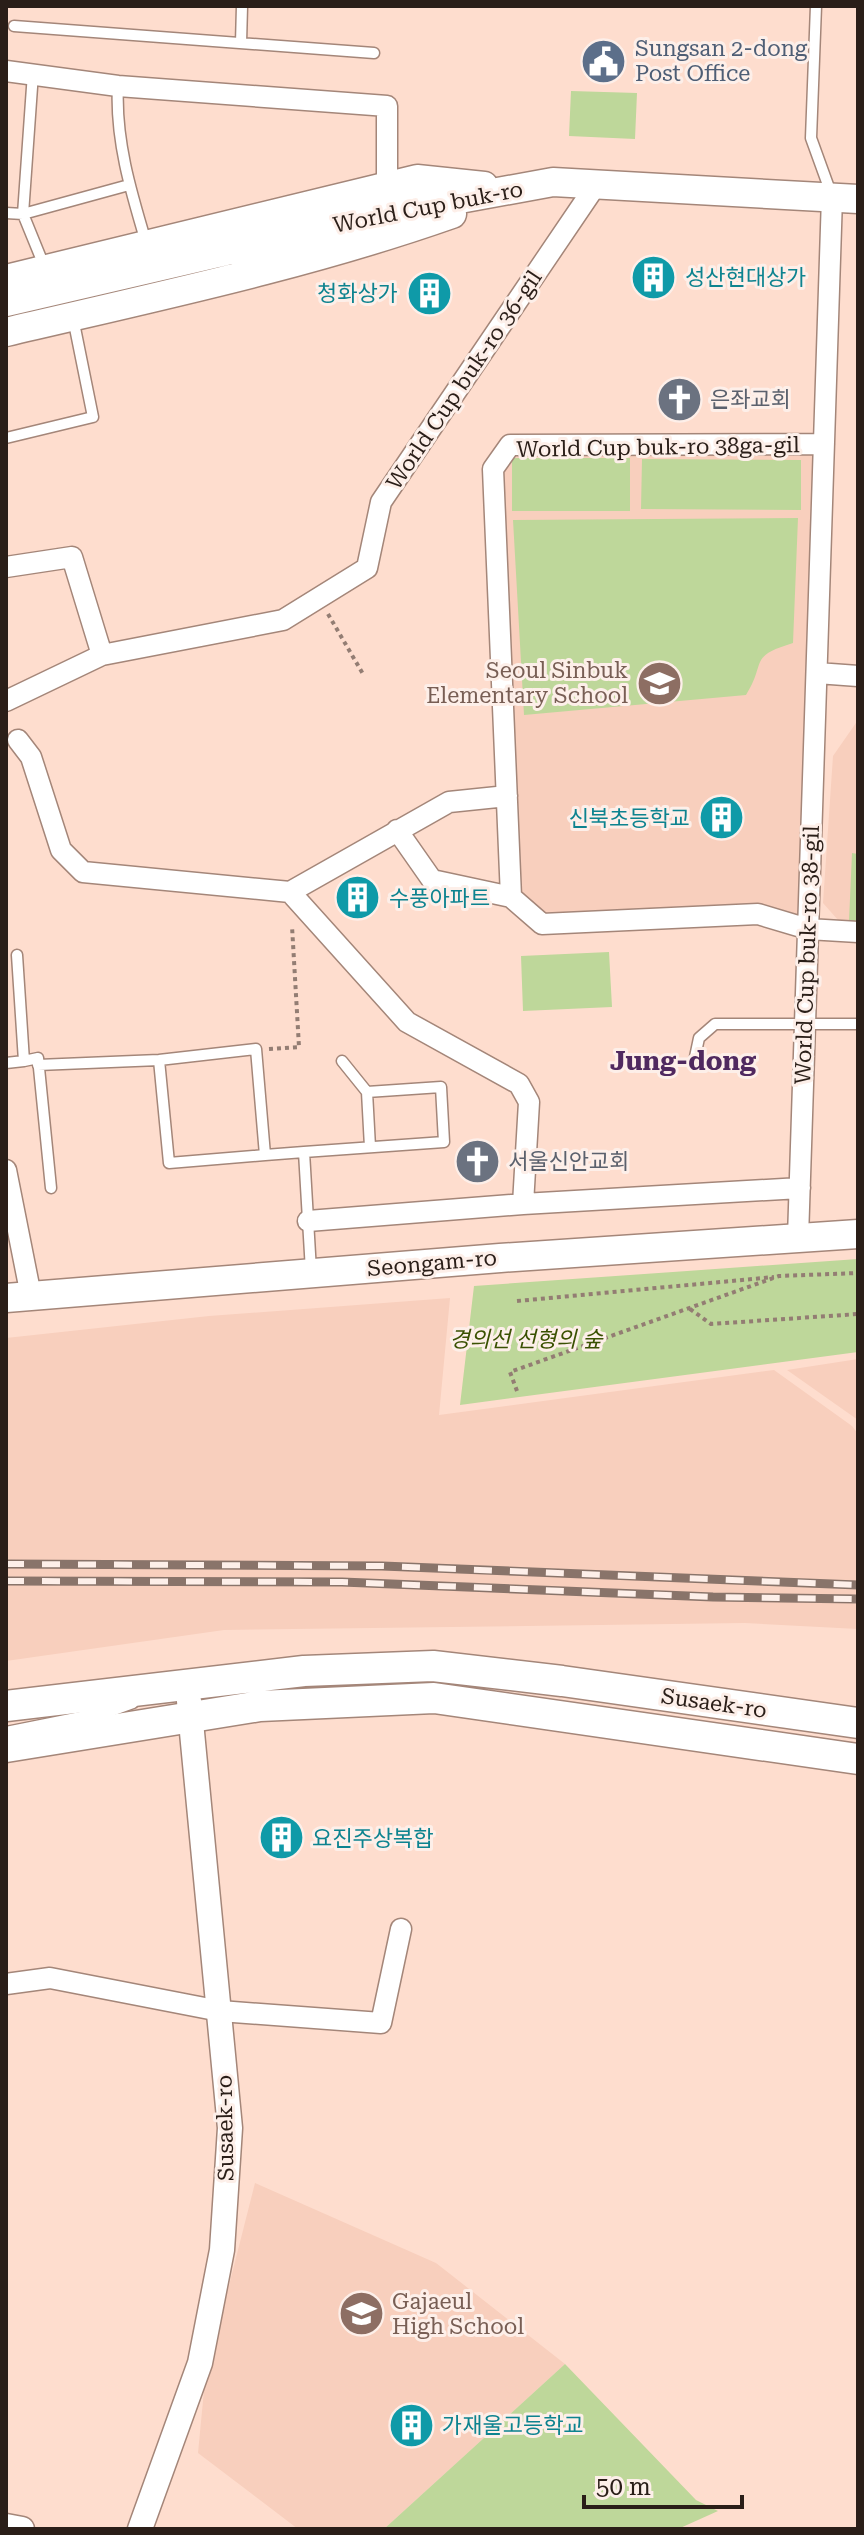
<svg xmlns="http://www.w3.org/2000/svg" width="864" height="2535" viewBox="0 0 864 2535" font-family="'Roboto Serif','Noto Sans KR',serif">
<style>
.built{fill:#f8cfbd}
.green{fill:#bed79a}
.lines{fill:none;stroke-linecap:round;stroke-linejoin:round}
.service-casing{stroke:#a48679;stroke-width:13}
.minor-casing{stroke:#a48679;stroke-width:23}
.tertiary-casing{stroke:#a48679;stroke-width:27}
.secondary-casing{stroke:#a48679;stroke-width:31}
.primary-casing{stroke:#a48679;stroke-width:33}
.path{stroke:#937d73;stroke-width:4;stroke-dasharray:4 4;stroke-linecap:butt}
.service{stroke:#fff;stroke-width:10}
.minor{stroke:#fff;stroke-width:20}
.tertiary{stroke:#fff;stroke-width:24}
.secondary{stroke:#fff;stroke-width:28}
.primary{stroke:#fff;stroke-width:30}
.rail-casing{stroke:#89746a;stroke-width:9}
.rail{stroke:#fdefe9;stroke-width:6;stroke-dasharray:18;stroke-linecap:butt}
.labels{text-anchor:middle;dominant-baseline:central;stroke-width:6;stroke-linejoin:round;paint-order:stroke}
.service-label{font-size:22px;fill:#4e5e75;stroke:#fdefe9;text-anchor:start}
.street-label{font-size:22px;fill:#2a1e18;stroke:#fdefe9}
.culture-label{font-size:22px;fill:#0d838f;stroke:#fdefe9;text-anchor:start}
.worship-label{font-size:22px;fill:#5b616d;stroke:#fdefe9;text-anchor:start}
.education-label{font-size:22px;fill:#785e54;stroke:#fdefe9;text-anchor:end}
.park-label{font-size:22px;font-style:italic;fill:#3a5102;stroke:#fdefe9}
.quarter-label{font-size:26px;font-weight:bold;fill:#50295f;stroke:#fdefe9}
</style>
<rect width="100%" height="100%" fill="#feddce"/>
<path class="built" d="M824,444l-16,485 -50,-15 -216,10 -31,-27 -18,-428 17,-24z
M858,720v201l-20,-1 -15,-17 10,-147z
M450,1298l-11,117 335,-45 78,56 6,8v195l-113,-6 -521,7 -218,31v-323l203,-22z
M858,1359v61l-71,-50z
M255,2183l181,80 129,101 -181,165h-86l-100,-76 7,-73z"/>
<path class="green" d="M571,91l66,2 -2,46 -66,-3z
M512,458h118v53h-118z
M642,459l159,1v50l-160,-1z
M798,518l-5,125c-46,14 -26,19 -47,52l-222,20 -11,-195z
M852,853l6,1v68l-9,-1z
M609,952l3,55 -89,4 -2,-55z
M858,1259v93l-398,53 14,-119z
M565,2364l131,136 22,11 -40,18h-294z"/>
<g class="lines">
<defs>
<path id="service" d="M816,6l-5,132 21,58
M14,26l360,27
M241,43l1,-37
M33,73l-10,141 22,54
M118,86c-3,53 13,106 28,156
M6,213l17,1 106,-29
M6,438l87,-21 -20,-99
M17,955l7,106 14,-3 13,130
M695,1057l4,-19 16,-14h143
M342,1061l25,31
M6,1063l18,-2
M38,1065l121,-5 97,-11 9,106 -96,8 -10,-103
M304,1152l140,-10 -3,-55 -74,5 3,55
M265,1155l39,-3 7,119
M6,1732l105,-21 22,-8"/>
<path id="minor" d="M6,71l112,15 269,20v80
M824,444l-314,1 -17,24 18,428 31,27 216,-10 50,15 50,3
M6,567l66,-10 30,98 181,-35 84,-52 14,-66 215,-317
M817,673l41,3
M6,701l96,-46
M18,740l13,17 30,93 22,22 207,20 117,130 112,62 10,18 -6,102 277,-16
M397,830l35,50 79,17
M290,892l159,-90 58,-6
M6,1170l25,126
M308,1221l215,-17
M798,1238l34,-1041
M6,1984l44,-6 170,33 161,12 20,-94"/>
<path id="tertiary" d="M6,2526l16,3
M140,2529l60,-166 22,-113 8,-122 -41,-427"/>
<path id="secondary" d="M6,279l411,-100 67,7
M6,302l410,-95 137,-25 305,17
M6,332c149,-35 301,-67 446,-118
M6,1298l494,-40 358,-24"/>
<path id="primary" d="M6,1706l298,-35 129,-5 129,15 296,42
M6,1747l254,-41 174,-8 424,61"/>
</defs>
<use href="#service" class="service-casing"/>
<use href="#minor" class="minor-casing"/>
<use href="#tertiary" class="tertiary-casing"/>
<use href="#secondary" class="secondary-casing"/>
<use href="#primary" class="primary-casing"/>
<path class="path" d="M328,614l35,60
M269,1049l30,-2 -7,-121
M517,1301l257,-24
M690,1309l21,15 147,-10
M517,1391l-7,-19 269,-96 79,-3"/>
<use href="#service" class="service"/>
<use href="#minor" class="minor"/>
<use href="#tertiary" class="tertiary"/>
<use href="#secondary" class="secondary"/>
<use href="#primary" class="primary"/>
<defs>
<path id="rail" d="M6,1564l376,2 476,19
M6,1581l336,1 371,15 145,2"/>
</defs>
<use href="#rail" class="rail-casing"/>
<use href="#rail" class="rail"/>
</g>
<defs>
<symbol id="civic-disc" viewBox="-11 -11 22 22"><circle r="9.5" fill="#5c6f8a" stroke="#fdefe9"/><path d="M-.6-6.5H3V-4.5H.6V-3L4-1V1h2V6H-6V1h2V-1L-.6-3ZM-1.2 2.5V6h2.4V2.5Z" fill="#fff"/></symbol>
<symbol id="building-disc" viewBox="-11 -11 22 22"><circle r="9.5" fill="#0f9aa8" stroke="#fdefe9"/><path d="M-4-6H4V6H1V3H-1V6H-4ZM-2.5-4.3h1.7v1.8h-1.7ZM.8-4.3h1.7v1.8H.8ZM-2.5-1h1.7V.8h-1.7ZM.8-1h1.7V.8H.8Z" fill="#fff"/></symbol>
<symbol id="church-disc" viewBox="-11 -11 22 22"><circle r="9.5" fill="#6b7280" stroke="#fdefe9"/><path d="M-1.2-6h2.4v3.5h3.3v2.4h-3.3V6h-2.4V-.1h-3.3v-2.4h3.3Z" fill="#fff"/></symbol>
<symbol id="school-disc" viewBox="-11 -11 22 22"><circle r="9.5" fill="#8d6e63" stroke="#fdefe9"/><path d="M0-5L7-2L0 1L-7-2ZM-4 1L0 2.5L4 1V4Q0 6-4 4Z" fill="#fff"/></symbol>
</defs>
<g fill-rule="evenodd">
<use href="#civic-disc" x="578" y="36" width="51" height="51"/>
<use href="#building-disc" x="628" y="252" width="51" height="51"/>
<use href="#building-disc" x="404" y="268" width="51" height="51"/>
<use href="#church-disc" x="654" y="374" width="51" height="51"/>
<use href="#school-disc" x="634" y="658" width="51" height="51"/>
<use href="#building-disc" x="696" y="792" width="51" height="51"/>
<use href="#building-disc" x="332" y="872" width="51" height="51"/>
<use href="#church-disc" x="452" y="1136" width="51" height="51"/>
<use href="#building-disc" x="256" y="1812" width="51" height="51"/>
<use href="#school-disc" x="336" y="2288" width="51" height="51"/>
<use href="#building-disc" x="386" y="2400" width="51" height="51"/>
</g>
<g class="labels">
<g class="service-label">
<text x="635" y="48">Sungsan 2-dong<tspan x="635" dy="25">Post Office</tspan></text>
</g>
<g class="street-label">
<text transform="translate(428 207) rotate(-11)">World Cup buk-ro</text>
<text transform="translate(464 380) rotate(-56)">World Cup buk-ro 36-gil</text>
<text transform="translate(658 447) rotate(-1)">World Cup buk-ro 38ga-gil</text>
<text transform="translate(807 955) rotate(-88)">World Cup buk-ro 38-gil</text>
<text transform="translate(432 1263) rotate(-5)">Seongam-ro</text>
<text transform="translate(714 1703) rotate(8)">Susaek-ro</text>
<text transform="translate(225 2128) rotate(-91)">Susaek-ro</text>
</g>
<g class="culture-label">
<text x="685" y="277">성산현대상가</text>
<text x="398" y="293" text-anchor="end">청화상가</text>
<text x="690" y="818" text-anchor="end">신북초등학교</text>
<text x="389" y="898">수풍아파트</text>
<text x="312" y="1838">요진주상복합</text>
<text x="442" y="2425">가재울고등학교</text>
</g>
<g class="worship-label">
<text x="710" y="399">은좌교회</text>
<text x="508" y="1161">서울신안교회</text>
</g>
<g class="education-label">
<text x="628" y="670">Seoul Sinbuk<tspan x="628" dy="25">Elementary School</tspan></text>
<text x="392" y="2301" text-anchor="start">Gajaeul<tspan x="392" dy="25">High School</tspan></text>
</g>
<g class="park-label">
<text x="526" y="1339">경의선 선형의 숲</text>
</g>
<g class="quarter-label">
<text x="683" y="1061">Jung-dong</text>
</g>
</g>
<rect width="864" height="2535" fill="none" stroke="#2a1e18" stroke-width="16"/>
<path d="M584 2495v12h158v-12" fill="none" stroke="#2a1e18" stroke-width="4"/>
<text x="596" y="2495" font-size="24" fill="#2a1e18" stroke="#fdefe9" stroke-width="6" paint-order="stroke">50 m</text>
</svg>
